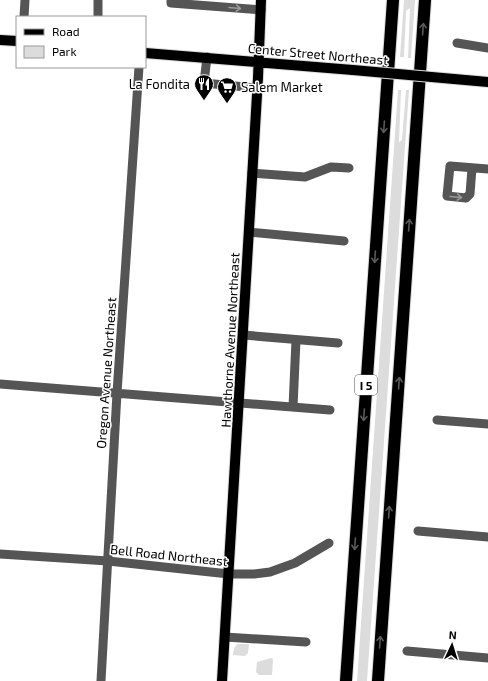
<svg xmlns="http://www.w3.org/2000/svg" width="488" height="681" viewBox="0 0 488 681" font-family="'Exo 2',sans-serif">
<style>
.green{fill:#dcdcdc}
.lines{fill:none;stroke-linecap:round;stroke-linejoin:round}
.major-casing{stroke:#dbdbdb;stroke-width:12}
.highway-casing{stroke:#dbdbdb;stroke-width:14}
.minor{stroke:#555;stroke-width:9}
.major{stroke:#000;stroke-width:10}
.highway{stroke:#000;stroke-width:12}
.major-bridge-casing{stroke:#dbdbdb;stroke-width:12;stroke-linecap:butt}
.major-bridge{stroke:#000;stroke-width:10}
.oneway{stroke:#999}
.oneway2{stroke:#595959}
.labels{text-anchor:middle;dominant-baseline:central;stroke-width:3;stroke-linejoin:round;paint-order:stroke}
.shield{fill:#fff;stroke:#4c4c4c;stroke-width:1}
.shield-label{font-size:12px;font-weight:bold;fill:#000}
.street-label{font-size:13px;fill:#000;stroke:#fff}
.poi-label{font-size:13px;fill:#000;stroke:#fff;text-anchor:end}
</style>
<rect width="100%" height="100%" fill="#fff"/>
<path class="green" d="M404,0h11l-4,58h-3l2,-50 -4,3 -2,46h-4z
M398,90h3l-2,52 3,-2 4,-50h3l-42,591h-10z
M238,644h11l-1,9 -3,3 -12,-1 1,-7 2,-2v-1z
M271,658l2,1 -1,16h-13l-3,-3 1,-10z"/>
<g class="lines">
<defs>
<path id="major" d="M0,40l17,1
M145,53l208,17
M454,79l34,3
M222,681l36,-603 3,-78"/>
<path id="highway" d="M346,681l47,-681
M378,681l47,-681"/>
</defs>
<use href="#major" class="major-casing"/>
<use href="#highway" class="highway-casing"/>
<path class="minor" d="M171,0v3l90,7
M24,17l1,-17
M98,17v-17
M457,43l31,5
M207,57l-3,26 53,5
M472,168l-2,26 -4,4 -19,-2 3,-30 38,3
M252,173l53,4 26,-10 18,1
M249,232l95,9
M243,335l95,8
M0,384l330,26
M293,407l3,-67
M437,420l51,4
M418,531l70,6
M0,554l108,7 121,13h25l16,-2 25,-9 34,-20
M225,637l81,5
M407,651l81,7
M101,681l16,-288 22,-326"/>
<use href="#major" class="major"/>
<use href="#highway" class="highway"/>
<defs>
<path id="major-bridge" d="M353,70l101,9"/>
</defs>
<use href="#major-bridge" class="major-bridge-casing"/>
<use href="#major-bridge" class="major-bridge"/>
</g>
<defs><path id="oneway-shaft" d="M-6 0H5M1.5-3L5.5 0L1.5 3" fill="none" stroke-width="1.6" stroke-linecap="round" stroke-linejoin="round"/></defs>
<g class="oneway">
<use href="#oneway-shaft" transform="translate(235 8) rotate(5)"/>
<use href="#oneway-shaft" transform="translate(456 197) rotate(5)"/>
</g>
<g class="oneway2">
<use href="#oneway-shaft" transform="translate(423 29) rotate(-86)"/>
<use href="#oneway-shaft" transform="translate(384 127) rotate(94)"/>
<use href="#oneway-shaft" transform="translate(409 225) rotate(-86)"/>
<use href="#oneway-shaft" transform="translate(375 257) rotate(94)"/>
<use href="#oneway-shaft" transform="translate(399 383) rotate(-86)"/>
<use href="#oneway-shaft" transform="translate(364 415) rotate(94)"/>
<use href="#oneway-shaft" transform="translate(389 512) rotate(-86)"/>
<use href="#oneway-shaft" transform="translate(355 544) rotate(94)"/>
<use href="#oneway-shaft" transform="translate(380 642) rotate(-86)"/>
</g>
<defs>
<symbol id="restaurant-pin" viewBox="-11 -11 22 30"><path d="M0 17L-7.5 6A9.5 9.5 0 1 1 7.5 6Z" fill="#000" stroke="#fff"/><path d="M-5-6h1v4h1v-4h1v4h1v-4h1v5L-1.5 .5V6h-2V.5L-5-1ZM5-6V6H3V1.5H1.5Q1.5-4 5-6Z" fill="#fff"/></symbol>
<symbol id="supermarket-pin" viewBox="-11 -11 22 30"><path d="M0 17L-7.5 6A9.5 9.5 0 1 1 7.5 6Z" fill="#000" stroke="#fff"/><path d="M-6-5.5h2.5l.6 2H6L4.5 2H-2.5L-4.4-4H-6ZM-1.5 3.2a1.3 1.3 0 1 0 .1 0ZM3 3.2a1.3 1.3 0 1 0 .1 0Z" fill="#fff"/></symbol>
</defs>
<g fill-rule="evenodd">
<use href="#restaurant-pin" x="193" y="73" width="22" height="30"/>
<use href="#supermarket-pin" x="216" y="76" width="22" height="30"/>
</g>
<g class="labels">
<rect class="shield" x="355" y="375" width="22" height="20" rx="3"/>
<g class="shield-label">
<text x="366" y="385">I 5</text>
</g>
<g class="street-label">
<text transform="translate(318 54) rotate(5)">Center Street Northeast</text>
<text transform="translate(230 340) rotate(-87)">Hawthorne Avenue Northeast</text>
<text transform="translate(106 373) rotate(-86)">Oregon Avenue Northeast</text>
<text transform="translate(169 555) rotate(6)">Bell Road Northeast</text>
</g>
<g class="poi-label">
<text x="190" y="84">La Fondita</text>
<text x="241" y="87" text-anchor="start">Salem Market</text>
</g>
</g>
<rect x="16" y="16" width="130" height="52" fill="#ffffff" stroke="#999999"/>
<rect x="24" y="29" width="20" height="6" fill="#000000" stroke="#999999"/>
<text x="52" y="36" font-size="12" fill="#000000">Road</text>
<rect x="24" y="46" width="20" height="12" fill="#dcdcdc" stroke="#999999"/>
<text x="52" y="56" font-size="12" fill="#000000">Park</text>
<g transform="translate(452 645) rotate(4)" stroke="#ffffff" stroke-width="3" paint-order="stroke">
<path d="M0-3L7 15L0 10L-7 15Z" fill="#000000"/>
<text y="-6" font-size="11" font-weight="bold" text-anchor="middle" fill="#000000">N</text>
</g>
</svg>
